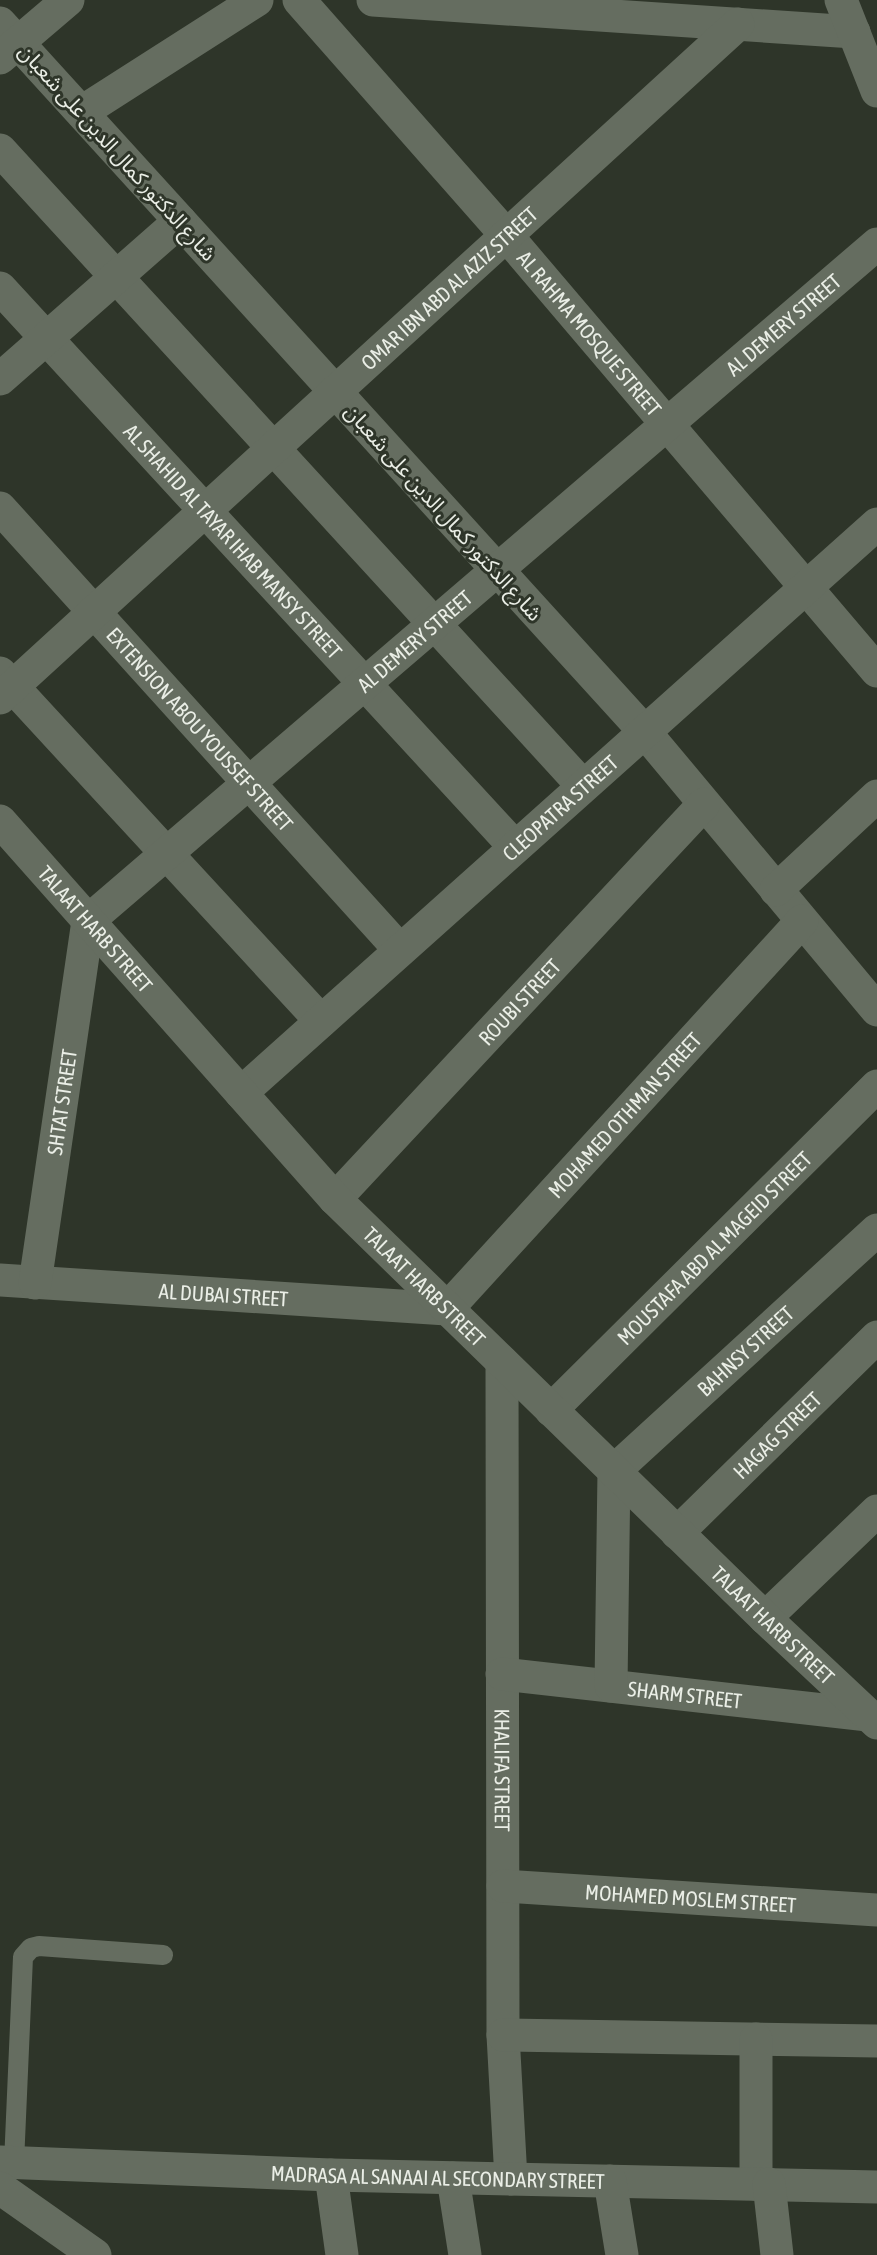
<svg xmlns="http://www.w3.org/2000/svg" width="877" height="2255" viewBox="0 0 877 2255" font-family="'Asap Condensed','Noto Sans Arabic',sans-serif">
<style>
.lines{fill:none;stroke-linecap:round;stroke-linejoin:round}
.service{stroke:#656d60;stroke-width:20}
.minor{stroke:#656d60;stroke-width:33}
.secondary{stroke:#656d60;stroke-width:33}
.labels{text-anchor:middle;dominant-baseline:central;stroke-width:6;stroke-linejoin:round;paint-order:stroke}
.street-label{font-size:21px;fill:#eaeee6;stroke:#2e3529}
</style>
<rect width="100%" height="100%" fill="#2e3529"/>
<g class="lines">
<path class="service" d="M14,2163l9,-206 8,-9 8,-2 124,9"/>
<g class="minor">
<path id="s1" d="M299,0l208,236 370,435"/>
<path d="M373,0l481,32"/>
<path d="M841,0l36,91"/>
<path d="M0,23l644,708 233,279"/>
<path d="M0,58l68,-58"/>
<path d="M82,112l175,-112"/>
<path d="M0,150l583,636"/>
<path id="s2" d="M0,288l515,559"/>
<path d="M0,379l180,-158"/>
<path id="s3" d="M0,508l400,442"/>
<path d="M0,673l321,348"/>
<path id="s4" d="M0,698l738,-674"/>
<path d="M776,890l101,-94"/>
<path id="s5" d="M241,1093l636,-569"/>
<path id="s6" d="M335,1199l369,-395"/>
<path id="s7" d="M0,1280l447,29 355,-388"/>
<path id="s8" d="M35,1283l53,-362 789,-677"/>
<path id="s9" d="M502,1362l1,673 8,144"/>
<path id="s10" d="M551,1410l326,-324"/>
<path id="s11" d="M677,1533l200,-196"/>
<path d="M765,1618l112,-107"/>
<path id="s12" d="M502,1674l366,41"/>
<path id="s13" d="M611,1686l3,-215 263,-241"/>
<path id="s14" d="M503,1886l374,24"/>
<path d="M503,2035l374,6"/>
<path d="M756,2039v145"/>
<path id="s15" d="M0,2162l331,13 546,12"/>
<path d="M331,2175l11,80"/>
<path d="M453,2178l12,77"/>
<path d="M610,2181l12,74"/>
<path d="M769,2184l8,71"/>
<path d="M0,2188l95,67"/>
</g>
<path class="secondary" id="s16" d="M0,821l335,378 430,419 112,105"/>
</g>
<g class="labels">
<g class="street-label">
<text transform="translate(118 152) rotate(48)">شارع الدكتور كمال الدين على شعبان</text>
<text stroke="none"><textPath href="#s4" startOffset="608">OMAR IBN ABD AL AZIZ STREET</textPath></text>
<text stroke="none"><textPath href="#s8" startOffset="1282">AL DEMERY STREET</textPath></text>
<text stroke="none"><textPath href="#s1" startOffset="442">AL RAHMA MOSQUE STREET</textPath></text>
<text transform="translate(444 512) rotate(48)">شارع الدكتور كمال الدين على شعبان</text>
<text stroke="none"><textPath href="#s2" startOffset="344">AL SHAHID AL TAYAR IHAB MANSY STREET</textPath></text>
<text stroke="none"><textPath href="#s8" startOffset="796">AL DEMERY STREET</textPath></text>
<text stroke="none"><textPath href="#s3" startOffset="298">EXTENSION ABOU YOUSSEF STREET</textPath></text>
<text stroke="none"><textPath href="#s5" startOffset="428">CLEOPATRA STREET</textPath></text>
<text stroke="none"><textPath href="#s16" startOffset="144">TALAAT HARB STREET</textPath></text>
<text stroke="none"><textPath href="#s6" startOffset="270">ROUBI STREET</textPath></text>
<text stroke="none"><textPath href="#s8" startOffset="183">SHTAT STREET</textPath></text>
<text stroke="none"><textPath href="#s7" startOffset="711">MOHAMED OTHMAN STREET</textPath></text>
<text stroke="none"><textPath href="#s10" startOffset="230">MOUSTAFA ABD AL MAGEID STREET</textPath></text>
<text stroke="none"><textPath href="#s16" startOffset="630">TALAAT HARB STREET</textPath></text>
<text stroke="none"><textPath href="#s7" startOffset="224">AL DUBAI STREET</textPath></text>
<text stroke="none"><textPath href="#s13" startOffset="393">BAHNSY STREET</textPath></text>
<text stroke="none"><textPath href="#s11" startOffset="140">HAGAG STREET</textPath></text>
<text stroke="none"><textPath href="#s16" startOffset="1116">TALAAT HARB STREET</textPath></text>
<text stroke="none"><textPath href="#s12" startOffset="184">SHARM STREET</textPath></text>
<text stroke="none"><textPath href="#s9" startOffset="408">KHALIFA STREET</textPath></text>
<text stroke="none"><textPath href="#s14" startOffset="188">MOHAMED MOSLEM STREET</textPath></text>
<text stroke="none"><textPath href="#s15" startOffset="438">MADRASA AL SANAAI AL SECONDARY STREET</textPath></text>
</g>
</g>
</svg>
